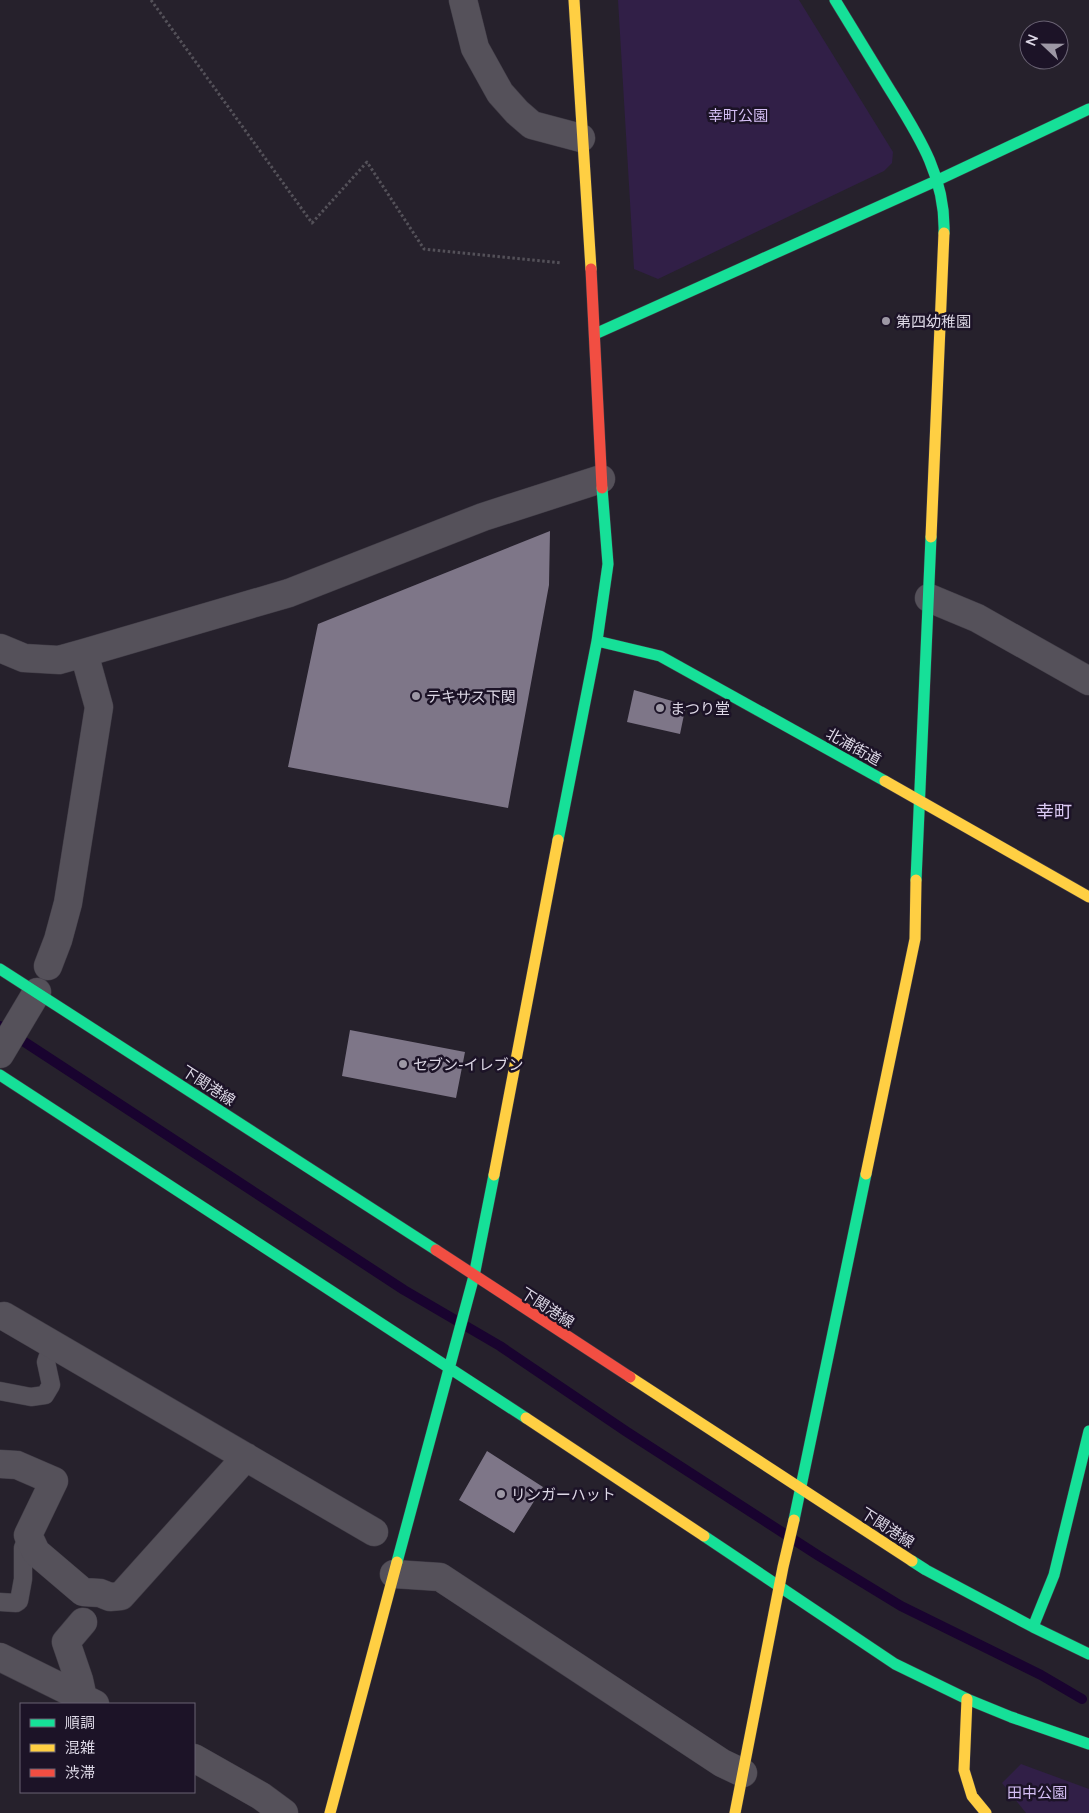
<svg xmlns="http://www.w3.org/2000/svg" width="1089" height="1813" viewBox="0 0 1089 1813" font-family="Lato,'Noto Sans JP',sans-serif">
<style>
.green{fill:#311f47}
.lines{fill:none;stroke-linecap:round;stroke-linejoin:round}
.stream{stroke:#19032f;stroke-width:10}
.building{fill:#7e7688}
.lane-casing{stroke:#403c46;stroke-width:19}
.street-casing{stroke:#403c46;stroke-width:29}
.fast-casing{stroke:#403c46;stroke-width:12}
.slow-casing{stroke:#403c46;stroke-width:12}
.jam-casing{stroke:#403c46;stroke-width:12}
.path{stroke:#545159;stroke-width:3;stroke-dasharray:2.5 2.5;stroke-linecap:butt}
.lane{stroke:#55515a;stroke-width:18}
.street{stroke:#55515a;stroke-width:28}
.fast{stroke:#16e098;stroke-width:11}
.slow{stroke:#ffcf43;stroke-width:11}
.jam{stroke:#f24e42;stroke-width:11}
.poi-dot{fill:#9d98a5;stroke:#1c1327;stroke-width:2}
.labels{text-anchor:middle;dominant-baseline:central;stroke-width:5;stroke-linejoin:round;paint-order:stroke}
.park-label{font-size:15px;fill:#d4bef4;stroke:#1c1327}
.poi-label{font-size:15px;fill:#ddd8e6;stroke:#1c1327;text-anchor:start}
.street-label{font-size:15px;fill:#ddd8e6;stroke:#1c1327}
.quarter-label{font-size:18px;fill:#dbcaf4;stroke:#1c1327}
</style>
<rect width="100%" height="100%" fill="#26212c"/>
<path class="green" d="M618,0h181l94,152 -1,11 -8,8 -226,108 -24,-10z
M1021,1764l68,25v24h-63l-24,-30z"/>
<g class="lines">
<path class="stream" d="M0,1026l404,264 96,56 127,86 192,124 82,50 140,69 41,24"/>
</g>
<path class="building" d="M550,531l-1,54 -41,223 -220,-41 30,-143z
M634,690l52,15 -6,29 -53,-12z
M350,1030l115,22 -9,46 -114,-22z
M487,1451l56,36 -29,46 -55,-33z"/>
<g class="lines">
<defs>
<path id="lane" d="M0,1391l31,6 14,-2 6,-10 -5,-23 6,-18
M0,1602l16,1 3,-2 4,-22v-31l5,-13"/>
<path id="street" d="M463,0l12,48 25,45 17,19 15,13 49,13
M929,598l48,20 112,63
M0,648l24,10 35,2 25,-7 205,-60 194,-76 118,-38
M48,966l10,-26 10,-37 31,-196 -15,-54
M0,1054l37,-62
M4,1316l370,216
M0,1464l17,1 37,16 -26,54 8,17 47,40 17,1 10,4 11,-1 125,-139
M394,1574l46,3 282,186 21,10
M0,1657l95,47
M83,1698l-4,-18 -13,-38 17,-20
M194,1758l67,38 23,17"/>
<path id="fast" d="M835,0c17,28 35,57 52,85 29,47 59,90 57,148
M595,334l343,-154 151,-71
M597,641l63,15 225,125
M558,840l39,-199 11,-77 -6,-76
M916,880l15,-343
M0,969l436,281
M0,1075l526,343
M794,1520l72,-346
M704,1536l191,128 72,35 44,18 78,27
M912,1561l14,9 107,57 56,27
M397,1562l77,-286 20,-101
M1033,1627l21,-52 35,-144"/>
<path id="slow" d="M574,0l17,269
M931,537l13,-304
M885,781l204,116
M866,1174l49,-235 1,-59
M494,1175l64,-335
M630,1377l282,184
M526,1418l178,118
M967,1699l-3,71 8,26 14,17
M330,1813l67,-251
M735,1813l48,-246 11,-47"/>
<path id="jam" d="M591,269l11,219
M436,1250l194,127"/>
</defs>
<use href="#lane" class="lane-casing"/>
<use href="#street" class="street-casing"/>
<use href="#fast" class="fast-casing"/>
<use href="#slow" class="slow-casing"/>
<use href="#jam" class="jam-casing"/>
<path class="path" d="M151,0l161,223 55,-61 57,87 138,14"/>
<use href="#lane" class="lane"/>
<use href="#street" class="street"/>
<use href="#fast" class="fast"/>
<use href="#slow" class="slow"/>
<use href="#jam" class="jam"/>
</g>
<g class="poi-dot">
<circle cx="886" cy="321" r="5"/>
<circle cx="416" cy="696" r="5"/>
<circle cx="660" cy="708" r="5"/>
<circle cx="403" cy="1064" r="5"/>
<circle cx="501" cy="1494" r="5"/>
</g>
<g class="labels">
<g class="park-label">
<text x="738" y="115">幸町公園</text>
<text x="1037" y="1792">田中公園</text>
</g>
<g class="poi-label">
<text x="896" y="321">第四幼稚園</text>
<text x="426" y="696">テキサス下関</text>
<text x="670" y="708">まつり堂</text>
<text x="413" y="1064">セブン-イレブン</text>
<text x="511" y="1494">リンガーハット</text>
</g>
<g class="street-label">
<text transform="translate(854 746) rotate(29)">北浦街道</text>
<text transform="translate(209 1085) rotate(33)">下関港線</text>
<text transform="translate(548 1307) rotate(33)">下関港線</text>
<text transform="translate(888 1527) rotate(33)">下関港線</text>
</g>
<g class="quarter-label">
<text x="1054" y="811">幸町</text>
</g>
</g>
<rect x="20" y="1703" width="175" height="90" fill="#1c1327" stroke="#696273"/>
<rect x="30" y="1719" width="25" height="8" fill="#16e098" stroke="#696273"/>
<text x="65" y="1728" font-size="15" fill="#ddd8e6">順調</text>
<rect x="30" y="1744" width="25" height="8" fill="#ffcf43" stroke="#696273"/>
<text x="65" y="1753" font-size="15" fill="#ddd8e6">混雑</text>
<rect x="30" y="1769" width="25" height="8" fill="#f24e42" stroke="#696273"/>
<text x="65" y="1778" font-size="15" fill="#ddd8e6">渋滞</text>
<g transform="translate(1044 45) rotate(292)"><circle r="24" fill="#1c1327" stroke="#696273"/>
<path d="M0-4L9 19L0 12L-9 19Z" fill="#9d98a5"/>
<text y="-8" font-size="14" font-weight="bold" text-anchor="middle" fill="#ddd8e6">N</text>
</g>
</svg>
